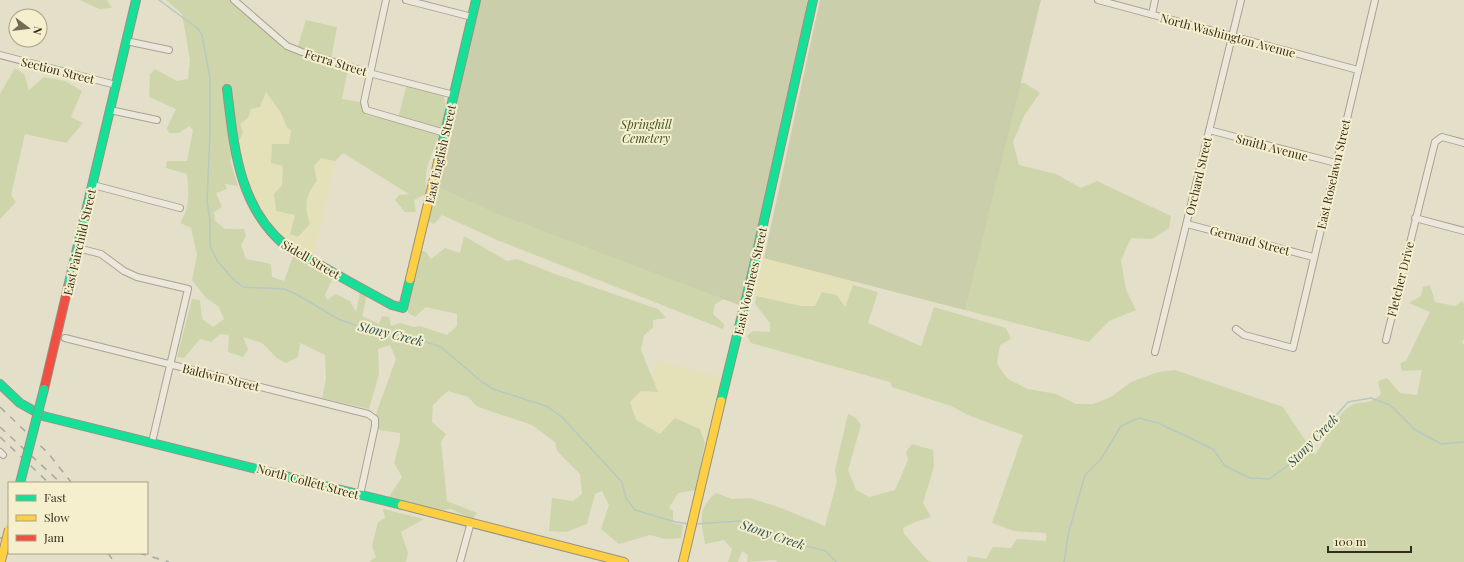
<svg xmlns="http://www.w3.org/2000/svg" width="1464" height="562" viewBox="0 0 1464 562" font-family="'Playfair Display',serif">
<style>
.farmland{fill:#e4e1b8}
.green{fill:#cfd5ab}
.cemetery{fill:#caceab}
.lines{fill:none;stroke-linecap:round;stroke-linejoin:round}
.stream{stroke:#b5c9bf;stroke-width:1.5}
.street-casing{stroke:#a8a293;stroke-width:8}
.fast-casing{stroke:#979283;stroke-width:10}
.slow-casing{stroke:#979283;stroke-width:10}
.jam-casing{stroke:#979283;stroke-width:10}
.street{stroke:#ebe8db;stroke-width:6}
.fast{stroke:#16e098;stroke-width:8}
.slow{stroke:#ffcf43;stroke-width:8}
.jam{stroke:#f24e42;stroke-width:8}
.rail{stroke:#aaa79b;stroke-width:1.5;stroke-dasharray:7 7;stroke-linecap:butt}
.fast-bridge-casing{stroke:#979283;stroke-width:10;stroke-linecap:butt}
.slow-bridge-casing{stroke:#979283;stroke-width:10;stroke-linecap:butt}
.fast-bridge{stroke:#16e098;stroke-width:8}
.slow-bridge{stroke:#ffcf43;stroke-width:8}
.labels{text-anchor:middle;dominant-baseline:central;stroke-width:4;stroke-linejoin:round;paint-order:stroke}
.street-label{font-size:12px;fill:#362c1b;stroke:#f6efce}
.park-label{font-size:12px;font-style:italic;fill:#405322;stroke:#f6efce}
.water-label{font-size:13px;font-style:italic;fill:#2a5356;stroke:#f6efce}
</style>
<rect width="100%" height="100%" fill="#e3dfc9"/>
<path class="farmland" d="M266,91l15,22 6,14 4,4 -2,14 -17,-1 11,22 -1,19 13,30 15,9 -4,-12 2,-21 9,-10 -3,-15 7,-8 14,3 -22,97 -21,-12 -17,-15 -22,-31 -11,-30 -4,-24 5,-14 -3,-8 8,-6 3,-9z
M764,258l90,23 -9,27 -23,-16 -7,14h-14l-47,-10z
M656,361l65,16 -16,66 -5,-14 -40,5 -24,-14 -6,-18 11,-11h16l-5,-14z"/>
<path class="green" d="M80,0h27l5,8 -13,1z
M166,0h68l44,43 18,9 10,-32 31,7 -6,32 17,10 -6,30 19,3 5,13 31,7 10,-38 35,9c11,20 -10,55 -15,76 -2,8 -1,17 -1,25l-12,6 2,12h-11l-10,-12 4,-5 10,-1 -66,-41 -8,8 -14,-3 -7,8 3,15c-12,15 -13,25 -7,43l-12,13 -8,-3 5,-19 -19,-4 -2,-17 8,-9 1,-19 -12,-3 1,-19h17l2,-13 -4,-4 -6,-14 -15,-21 -6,15 -9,2 -3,9 -8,6 3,8 -13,29 8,25 -13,-2 2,5 -11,4 6,14 -8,5 1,9 10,8h19l2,7 -5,9 5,14 25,5 1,13 12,4 10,-27 40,21 -9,20 2,5 9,-6 14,7 6,11 4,-20 7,3 -5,21 17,8 3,-8 7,1 2,9 9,-3 14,4 6,-1 27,9 10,-9v-12l-31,-7 -11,10 -7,-4v-11l12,-52 6,2 5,7 14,-11 15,5 4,-17 43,25 10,-2 38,15 103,35 8,9 -13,2v8l-9,7 -3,15 17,42 -17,-1 -11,11 6,18 24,14 15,-16 25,11 5,14 -9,47 -18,3 -9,15 4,3v12l10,2 -2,13 -16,1 -15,-4 -31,9 -18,-15 8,-24 -7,-14 -7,3 -8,30 -21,8 -17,-1 3,-33 21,3 9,-7 -2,-20 -23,-23 -2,-9 -23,-17 -54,-18 -10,-10 -20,-6 -15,14 -1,17 14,12 -5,8 6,59 30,12 -5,6 -21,-10 -11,1 -51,-13 13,-20 -8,-14 6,-22v-8l-21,-3 -3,-16 20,-55 -6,-14 -12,4 1,25 -10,35 -47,-11 4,-19 -1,-24 -25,-12 -2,14 -12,6 -8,-4 -16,-16 -19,-6 5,12 -5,8 -15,-5 1,-17 -9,-1 -9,8 -11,-3 -16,19 -7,-1 15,-58 8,1 2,19 11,8 11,-8 -5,-12 -13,-9 -14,-18 5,-25 -6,-27 -11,-5c10,-15 9,-32 7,-49l-21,-6 1,-7h20l6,-31 -4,-4 -10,7h-10l-2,-5 9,-19 -27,-12 1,-23 5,-5 22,12 11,-2 2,-19 -8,-46z
M15,68l9,6 5,16 15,-13 21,4 17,10 -11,26 12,6 -17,20 -41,-9 -14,61 5,7 -16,17v-125z
M999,83h26l15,10 -15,21 -12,28 6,23 37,9 25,14 16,-7 74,35 -2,12 -17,11 -21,-1 -10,22 5,30 10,20 -27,11 -20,21 -325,-84z
M443,161l291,109 11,10 -4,16 -19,4 -7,4 -2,10 11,10 -1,5 -226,-89 -55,-25 -8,9 -6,-3z
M853,285l25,7 -10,31 53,23 13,-39 72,21 5,11 -11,6 -3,19 11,15 20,10 28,5 20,10h17l18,-7 20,-15 27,-10 17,-2 108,37 32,48c8,-11 24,-43 35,-49 12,-7 18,1 31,-12l-3,-13 9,-3 13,15 17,2 5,-25 -20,1 -2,-8 6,-2 24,-49 -21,-9 12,-7 2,-9 7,-2 5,17 20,4 7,-5 2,2v35l-2,5 2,1v218h-497l1,-6 18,3 7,-12 18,1 6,-9 29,2v-8l-32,-2 -22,-8 31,-88 -53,-19 -19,-10 -59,-19 -2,-5 -139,-39 -4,-7 6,-5 17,1v-9l-15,-19 1,-8 45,10h14l7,-14 15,3 8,12z
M848,414l7,3 6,8 -13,45 8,20 13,7 26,-7 13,-30 -2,-8 6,-8 21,6 1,16 -11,37 8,14 -16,5 -12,6 1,6 24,27 5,1h-155l-3,-2 -28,2 1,-7 -6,-4 -4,11h-10l4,-13 -8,-9 -19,4c-4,-22 -8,-36 11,-51l16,6 18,-1 31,10 44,18 12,-45 -2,-11z
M383,509l41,10 -23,13 7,21 -2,9h-37l7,-5 -4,-11 6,-24 7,-4z"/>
<path class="cemetery" d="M480,0h327l-3,23 -52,233 -13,49 -246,-93 -56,-26z
M820,0h221l-76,310 -201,-52z"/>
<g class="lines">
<path class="stream" d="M159,0l38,28 5,7 8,43v56l-3,67 3,20v25l8,16 16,18 9,7 41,2 12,5 42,25 25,9 51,10 27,9 41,35 11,7 53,17 16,11 60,65 4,16 9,12 41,12 13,2
M695,524l45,-3 40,18 46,12 10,11
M1064,562l5,-31 16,-56 16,-16 20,-33 18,-8 19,5 55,26 12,17 25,12 19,1 13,-9 22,-18 44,-50 23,-4 19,7 24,24 27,15 23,-2"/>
<defs>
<path id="street" d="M234,0l53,46 15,6 67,21 85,22
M386,0l-22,102 2,8 79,23
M406,0l66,17
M1098,0l260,70
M1152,14l3,-14
M126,41l43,9
M0,55l116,30
M110,110l47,10
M1209,130l127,33
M93,185l87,23
M1415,218l49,13
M1187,224l126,33
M78,248l23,6 23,17 13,6 51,12 -36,153
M1236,329l8,6 49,13 82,-348
M65,338l303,76 7,5v7l-15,69
M1386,340l49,-198 7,-5 22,6
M1155,352l86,-352
M0,452l3,3
M460,562l11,-40"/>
<path id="fast" d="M227,89c7,57 11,118 59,157 10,8 23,13 34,19 24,14 48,27 72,40l11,3 7,-29
M438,162l38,-162
M68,287l68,-287
M0,384l20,19 23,13 359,89
M721,401l32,-131 60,-270"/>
<path id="slow" d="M410,279l28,-117
M402,505l222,57
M683,562l38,-161"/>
<path id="jam" d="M44,389l24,-102"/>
</defs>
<use href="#street" class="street-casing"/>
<use href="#fast" class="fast-casing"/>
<use href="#slow" class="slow-casing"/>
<use href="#jam" class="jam-casing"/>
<use href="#street" class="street"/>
<use href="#fast" class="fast"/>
<use href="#slow" class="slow"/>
<use href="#jam" class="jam"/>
<path class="rail" d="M0,407l48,46 23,29
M0,427l61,56
M0,437l49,46
M0,538l9,-1
M108,553l6,9
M139,553l30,9"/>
<defs>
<path id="fast-bridge" d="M20,483l24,-94"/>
<path id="slow-bridge" d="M1,561l8,-32"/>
</defs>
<use href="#fast-bridge" class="fast-bridge-casing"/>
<use href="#slow-bridge" class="slow-bridge-casing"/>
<use href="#fast-bridge" class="fast-bridge"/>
<use href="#slow-bridge" class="slow-bridge"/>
</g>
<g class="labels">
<g class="street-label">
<text transform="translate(1228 35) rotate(15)">North Washington Avenue</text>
<text transform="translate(336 62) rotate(17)">Ferra Street</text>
<text transform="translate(58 70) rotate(14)">Section Street</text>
<text transform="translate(1272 147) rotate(15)">Smith Avenue</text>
<text transform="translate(440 154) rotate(-77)">East English Street</text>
<text transform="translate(1333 174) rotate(-77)">East Roselawn Street</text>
<text transform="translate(1198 176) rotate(-77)">Orchard Street</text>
<text transform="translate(1250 240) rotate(15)">Gernand Street</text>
<text transform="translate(79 242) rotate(-77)">East Fairchild Street</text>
<text transform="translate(311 259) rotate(30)">Sidell Street</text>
<text transform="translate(1400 279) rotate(-76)">Fletcher Drive</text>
<text transform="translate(750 281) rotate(-77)">East Voorhees Street</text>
<text transform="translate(221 377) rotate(14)">Baldwin Street</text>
<text transform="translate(308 481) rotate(15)">North Collett Street</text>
</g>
<g class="park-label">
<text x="646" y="124">Springhill<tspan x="646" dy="14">Cemetery</tspan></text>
</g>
<g class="water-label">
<text transform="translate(391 333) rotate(14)">Stony Creek</text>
<text transform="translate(1312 440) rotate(-46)">Stony Creek</text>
<text transform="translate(773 534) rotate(19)">Stony Creek</text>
</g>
</g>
<rect x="8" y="482" width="140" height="72" fill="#f6efce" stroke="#a9a186"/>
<rect x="16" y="495" width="20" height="6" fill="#16e098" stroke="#a9a186"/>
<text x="44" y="502" font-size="12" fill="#362c1b">Fast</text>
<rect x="16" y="515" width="20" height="6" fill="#ffcf43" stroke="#a9a186"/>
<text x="44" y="522" font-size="12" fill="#362c1b">Slow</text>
<rect x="16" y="535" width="20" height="6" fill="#f24e42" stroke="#a9a186"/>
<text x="44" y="542" font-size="12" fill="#362c1b">Jam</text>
<g transform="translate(28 28) rotate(105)"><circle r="19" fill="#f6efce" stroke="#a9a186"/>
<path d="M0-3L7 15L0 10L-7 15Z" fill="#736b58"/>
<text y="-6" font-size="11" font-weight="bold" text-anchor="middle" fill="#362c1b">N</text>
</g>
<path d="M1328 546v6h83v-6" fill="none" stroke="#362c1b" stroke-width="2"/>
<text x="1334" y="546" font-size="12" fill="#362c1b" stroke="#f6efce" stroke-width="3" paint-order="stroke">100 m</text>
</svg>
